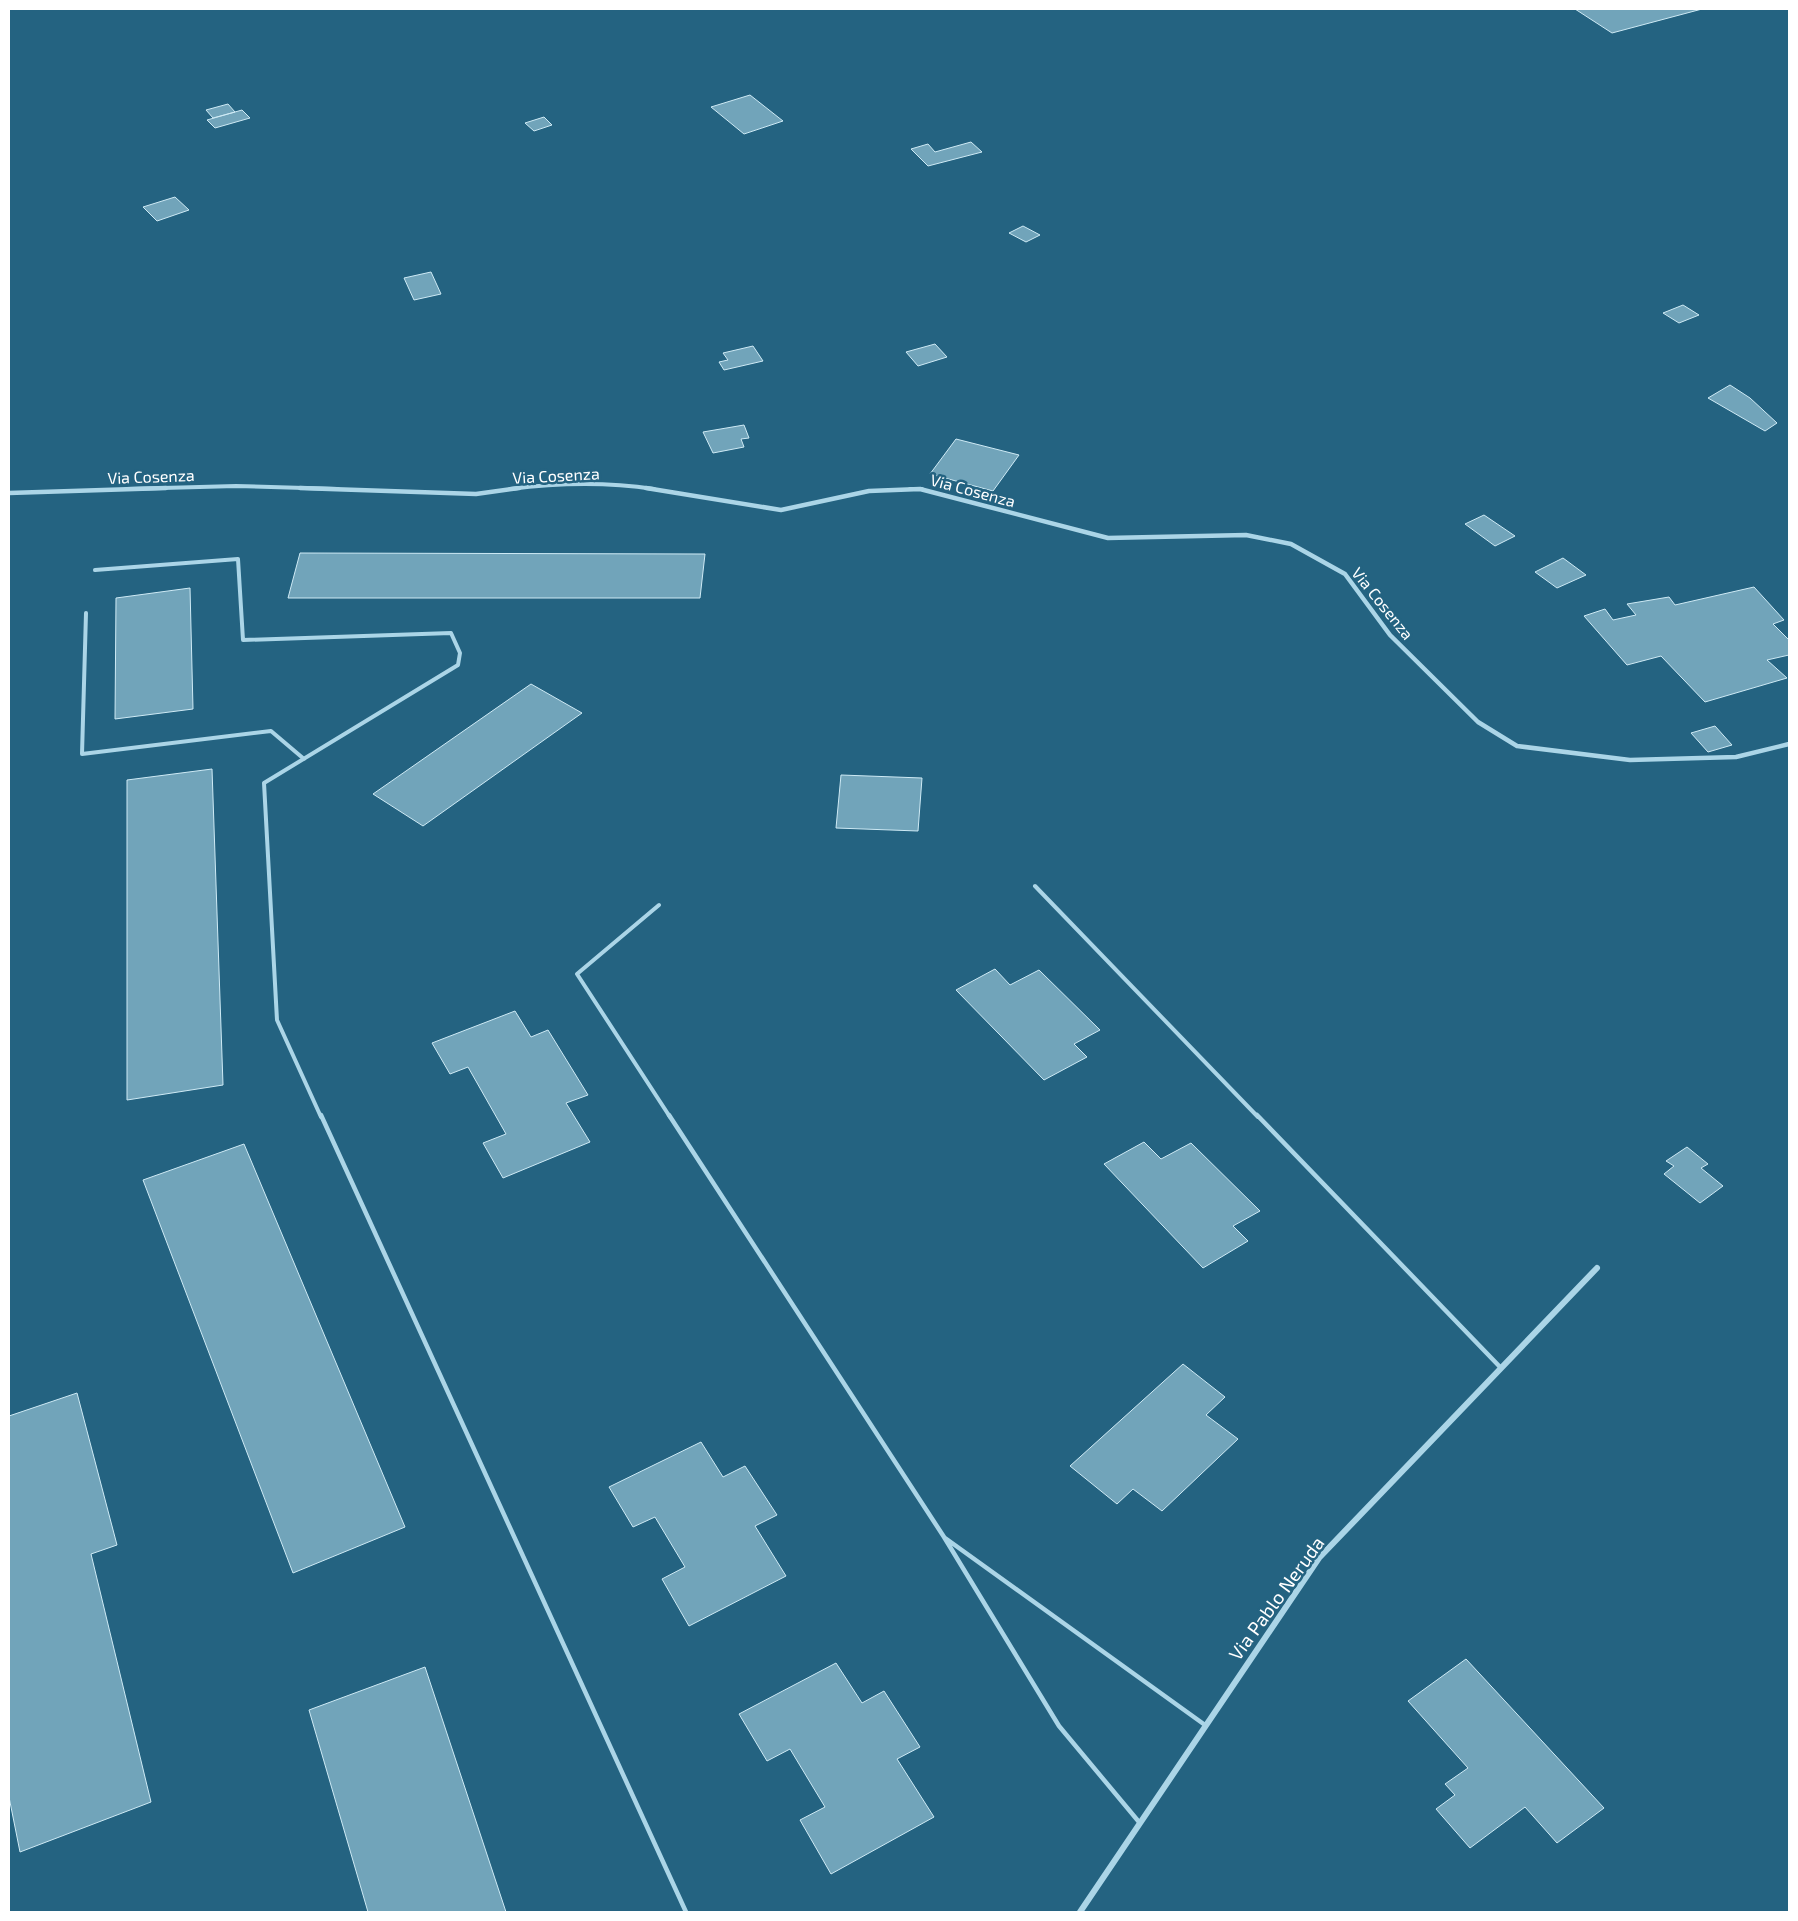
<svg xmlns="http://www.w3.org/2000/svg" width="1798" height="1921" viewBox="0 0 1798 1921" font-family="'Exo 2',sans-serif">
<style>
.building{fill:#71a4ba;stroke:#ceeaf5}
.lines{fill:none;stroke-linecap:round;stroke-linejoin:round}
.service-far1{stroke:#abd5e7;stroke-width:4}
.service{stroke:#abd5e7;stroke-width:4.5}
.minor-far2{stroke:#abd5e7;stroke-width:4}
.minor-far1{stroke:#abd5e7;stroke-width:4.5}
.minor{stroke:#abd5e7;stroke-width:6}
.labels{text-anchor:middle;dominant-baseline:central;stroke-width:5;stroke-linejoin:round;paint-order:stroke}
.street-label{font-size:16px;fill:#fff;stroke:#246381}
.near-street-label{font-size:19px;fill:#fff;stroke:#246381}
</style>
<rect width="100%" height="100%" fill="#246381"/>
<path class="building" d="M1575,9h127l-90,24z
M750,95l33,26 -39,13 -33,-27z
M228,104l7,8 -22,6 -7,-8z
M242,110l8,8 -35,10 -8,-8z
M544,117l8,8 -18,6 -9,-8z
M971,142l11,10 -54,14 -17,-17 17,-5 7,8z
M175,197l14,13 -32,11 -14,-14z
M1023,226l17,9 -14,7 -17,-9z
M431,272l10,22 -27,6 -10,-22z
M1683,305l16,10 -20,8 -16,-10z
M935,344l12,13 -29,9 -12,-14z
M753,346l10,15 -39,9 -5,-8 9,-2 -5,-7z
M1730,385l20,13 27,25 -12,8 -57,-33z
M744,425l5,13 -8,1 3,8 -31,6 -10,-21z
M956,439l63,16 -26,36 -63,-17z
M1484,515l31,21 -20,10 -30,-22z
M300,553l405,1 -5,44h-412z
M1563,558l23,17 -29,13 -22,-16z
M1754,587l30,33 -11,4 16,16v15l-22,5 20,18 -82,24 -44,-46 -34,9 -43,-49 21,-7 8,11 23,-5 -9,-11 42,-7 6,8z
M190,588l3,121 -78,10 1,-121z
M531,684l51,29 -159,113 -50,-32z
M1715,726l17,19 -24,7 -17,-19z
M212,769l11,316 -96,15v-320z
M841,775l81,3 -4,53 -82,-3z
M995,969l15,16 29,-15 61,60 -26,14 13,13 -43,23 -88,-90z
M515,1011l16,26 17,-7 40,65 -22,8 24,39 -87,36 -20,-35 23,-9 -38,-67 -18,7 -18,-31z
M1144,1142l17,17 30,-16 69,68 -27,15 15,15 -45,27 -99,-104z
M244,1144l161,383 -112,46 -150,-393z
M1687,1147l21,17 -7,4 22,18 -23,17 -36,-29 10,-8 -8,-5z
M1183,1364l42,33 -19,18 32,24 -76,72 -29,-22 -16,15 -47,-38z
M77,1393l40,152 -26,9 60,248 -131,50 -11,-55v-381z
M701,1442l22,35 22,-11 32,49 -22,11 31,50 -97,50 -27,-47 23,-12 -30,-50 -22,10 -24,-40z
M1466,1659l138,149 -47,35 -32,-36 -55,41 -34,-39 19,-14 -10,-11 23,-16 -60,-67z
M836,1663l26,40 22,-12 36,56 -23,12 37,58 -103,57 -31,-54 25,-13 -35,-58 -23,12 -28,-47z
M425,1667l81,245h-138l-59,-202z"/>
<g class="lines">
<path class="service-far1" d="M95,570l143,-11 5,81 208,-7 9,20 -2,12 -194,118 13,237 44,97
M86,613l-4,141 189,-23 33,28
M1035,886l223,231
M659,905l-82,69 93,143"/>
<path class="service" d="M321,1115l365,797
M669,1115l275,422 115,189 80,96
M1257,1115l244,253
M945,1538l260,187"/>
<path class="minor-far2" d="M126,489l110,-3 102,3
M510,489c47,-6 97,-7 144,0
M910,489h12"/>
<path class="minor-far1" d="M300,488l176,6 43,-6
M646,488l135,22 88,-19 51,-2 188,49 138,-3 45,9 54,30 45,61 88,87 39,24 113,14 106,-3 53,-13
M9,493l157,-5"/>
<path class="minor" d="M1080,1912l239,-354 278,-290"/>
</g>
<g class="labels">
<g class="street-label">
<text transform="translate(556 475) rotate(-3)">Via Cosenza</text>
<text transform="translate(151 476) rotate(-2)">Via Cosenza</text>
<text transform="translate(973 490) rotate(15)">Via Cosenza</text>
<text transform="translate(1383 603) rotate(51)">Via Cosenza</text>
</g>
<g class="near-street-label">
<text transform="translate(1276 1598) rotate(-54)">Via Pablo Neruda</text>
</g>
</g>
<rect width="1798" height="1921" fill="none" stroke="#ffffff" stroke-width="20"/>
</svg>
